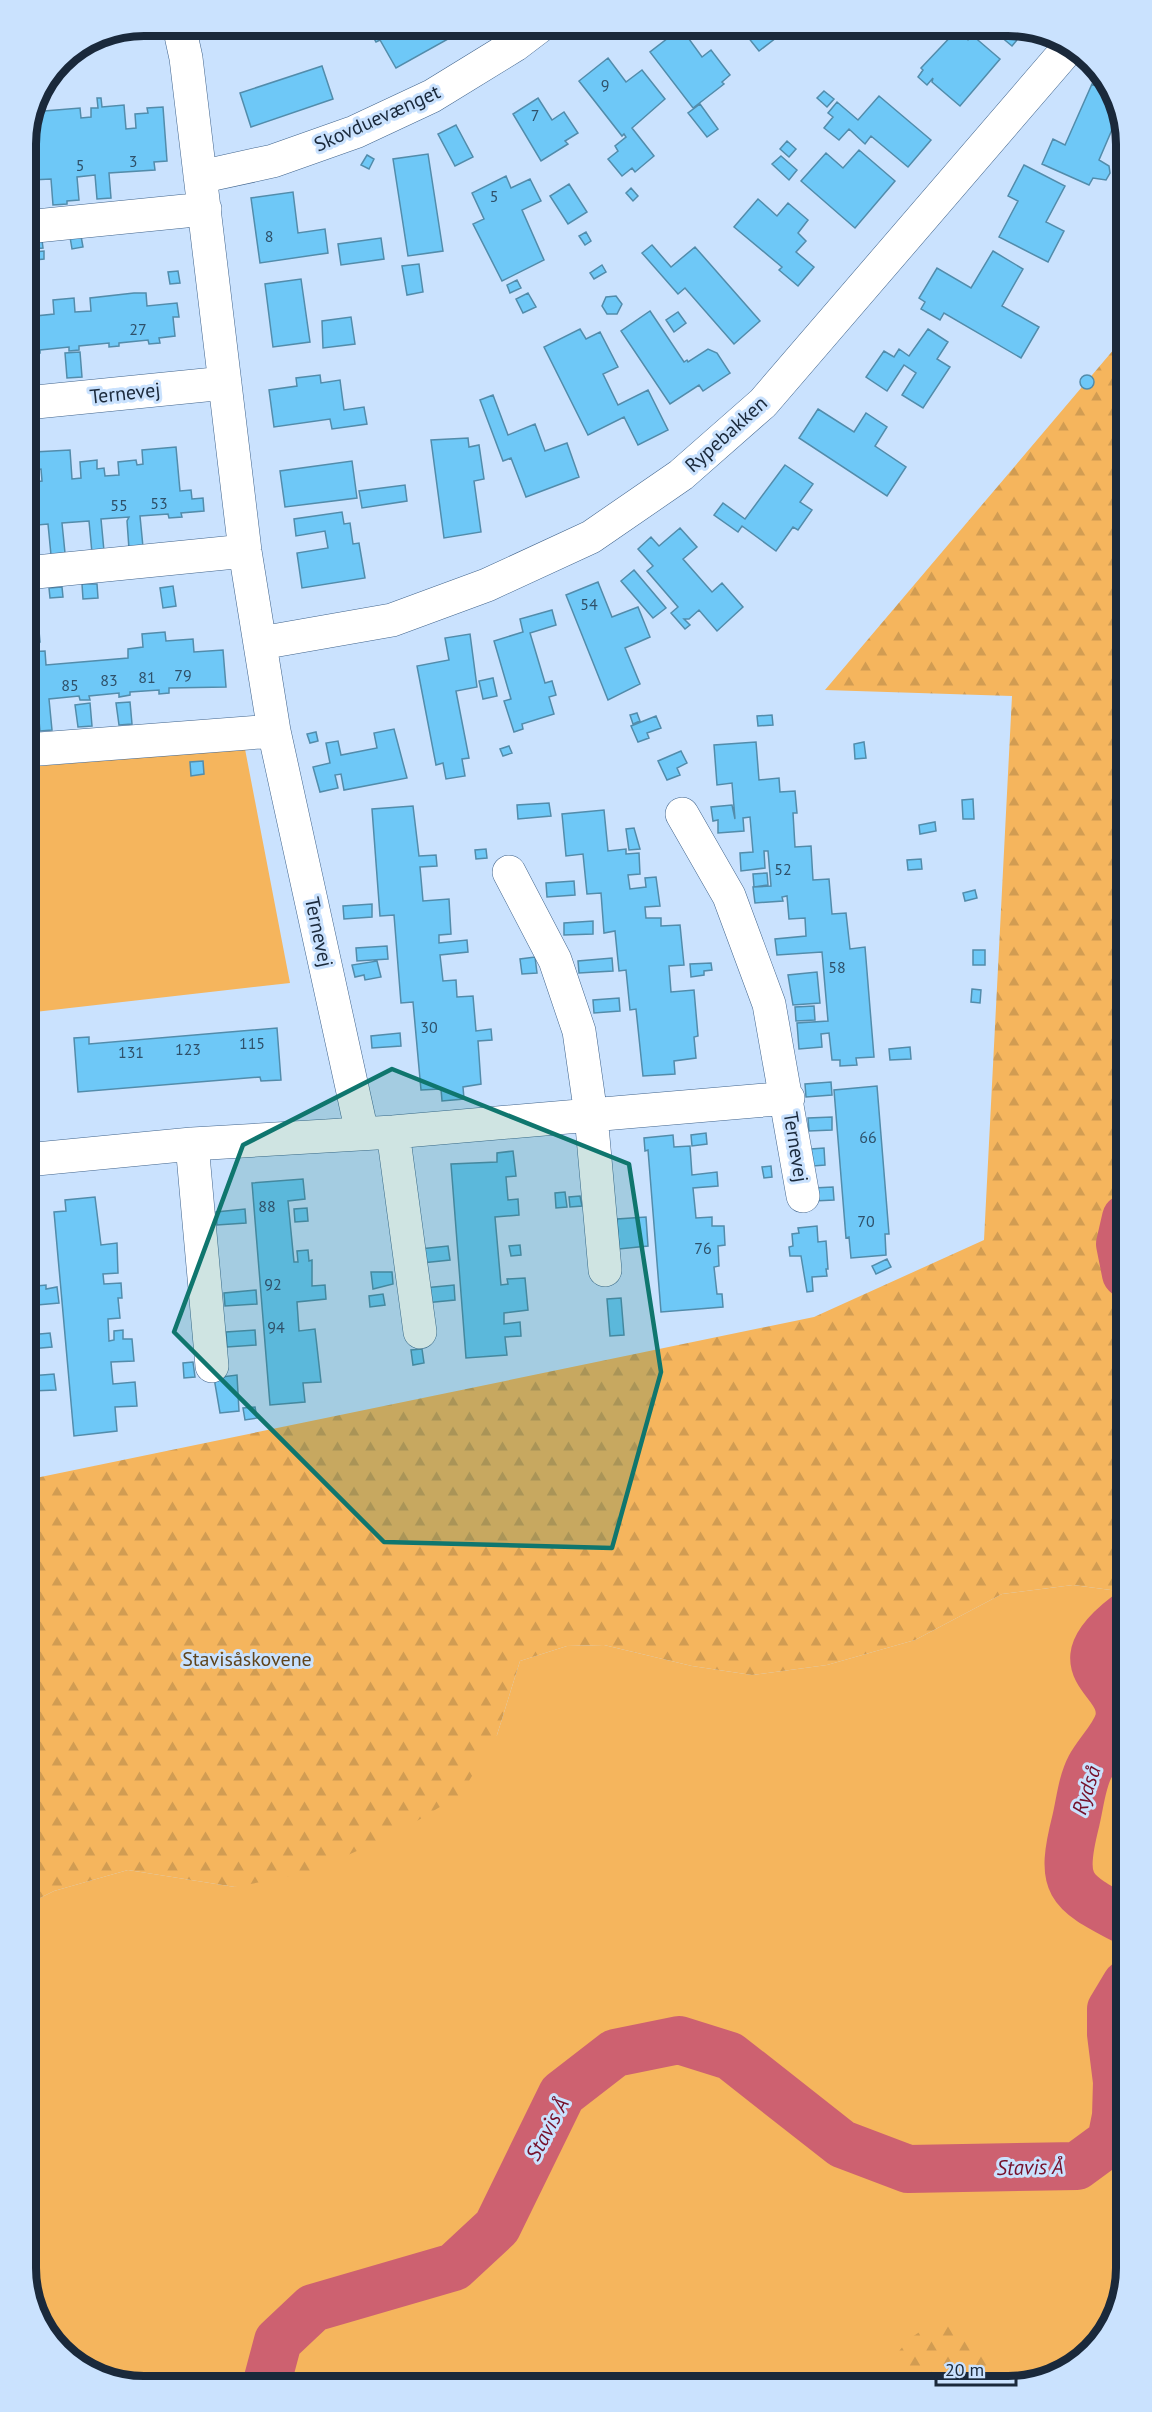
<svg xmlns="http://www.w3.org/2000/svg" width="1152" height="2412" viewBox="0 0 1152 2412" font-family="'PT Sans',sans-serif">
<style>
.green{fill:#f5b55d}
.forest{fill:url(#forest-firs)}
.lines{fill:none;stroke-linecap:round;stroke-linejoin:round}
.river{stroke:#cd6170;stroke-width:48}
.building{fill:#6ec8f7;stroke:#528cab;stroke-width:1.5}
.minor-casing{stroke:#41648c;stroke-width:34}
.minor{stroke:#fff;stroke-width:33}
.marked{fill:#0f766e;fill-opacity:0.2;stroke:#0f766e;stroke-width:4.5;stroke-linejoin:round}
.labels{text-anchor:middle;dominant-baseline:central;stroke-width:6;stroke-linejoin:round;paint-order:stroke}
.number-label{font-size:16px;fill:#2f516a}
.street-label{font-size:20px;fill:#1a293b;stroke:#cae2fe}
.park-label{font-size:20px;fill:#5f441c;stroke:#cae2fe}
.water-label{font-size:21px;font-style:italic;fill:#75102a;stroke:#cae2fe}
.rim{fill:none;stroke:#1a293b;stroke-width:8}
</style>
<defs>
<pattern id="forest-firs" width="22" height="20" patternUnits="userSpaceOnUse" patternTransform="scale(1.5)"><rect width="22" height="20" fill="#f5b55d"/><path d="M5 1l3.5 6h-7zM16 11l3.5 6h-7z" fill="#d19c52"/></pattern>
</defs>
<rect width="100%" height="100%" fill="#cae2fe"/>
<path class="green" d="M245,749l45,234 -264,30v-246z
M1073,1585l53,7v676l-20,66 -53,44 -45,8h-871l-59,-20 -44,-53 -8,-45v-363l28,-14 74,-21 107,17 262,-152 23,-74 47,-15 37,-1 88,21 60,9 75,-10 88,-25 87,-46z"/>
<path class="forest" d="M1126,335v1257l-53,-7 -71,9 -87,46 -88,25 -75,10 -60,-9 -88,-21 -37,1 -47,15 -23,74 -36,59 -62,38 -91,41 -73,14 -107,-17 -74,21 -28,14v-425l788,-163 170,-77 28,-544 -187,-6z
M930,2325l32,1 15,15 14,25 -2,20h-83l-11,-30 14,-17z"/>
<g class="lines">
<path class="river" d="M1126,1274l-6,-30 6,-26
M1126,1921c-57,-30 -67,-34 -50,-101 4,-17 6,-38 14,-53 8,-15 25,-31 29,-47 9,-42 -65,-49 7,-104
M1111,2141l5,-25 1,-34 -6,-48v-25l15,-25
M266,2386l12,-45 35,-33 141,-41 43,-40 65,-133 53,-41 64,-13 51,16 112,88 66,25 169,-3 34,-25 15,-2"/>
</g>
<path class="building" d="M269,26h51l-50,7z
M326,26h31l1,4 -31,5z
M367,26h23l2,3 7,-3h53l5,8 -61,34 -16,-28 -4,2z
M739,26h41l5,5 -26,20z
M988,26h28l10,3 -14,17z
M681,28l21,29 9,-7 19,25 -8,7 2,2 -31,24 -43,-56z
M957,30l11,10 4,-5 28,24 -40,47 -28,-24 1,-4 -6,7 -9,-8 5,-7 -2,-2z
M608,58l18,24 16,-12 23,29 -33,29 22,28 -19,16 -3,-4 -10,8 -14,-17 10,-8 -3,-5 11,-9 -2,-3 -2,2 -43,-55z
M322,66l11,33 -82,28 -11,-34z
M1092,84l22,10 6,17 -21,49 10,6 1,7 -4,7 -13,-2 -4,7 -47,-21 11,-25 12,6z
M824,91l10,8 -7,8 -10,-9z
M879,96l52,44 -23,27 -37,-31 -6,8 -16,-15 -10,11 -15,-12 9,-11 -5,-4 9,-11 21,18z
M97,98h4l1,9 22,-2 2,24 10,-1 -1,-14 13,-1 -1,-5 16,-1 4,54 -13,1 1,8 -46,3 2,25 -14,1 -2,-24 -18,2 2,23 -12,1v3l-14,1 -2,-26 -20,1 5,26 -10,1v-70l6,-25 48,-4 1,10 10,-1v-9h7z
M538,98l14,22 12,-8 14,21 -13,8 3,3 -27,17 -28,-47z
M700,104l18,25 -11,8 -19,-24z
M456,125l17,32 -18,9 -17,-32z
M787,141l9,8 -7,8 -9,-8z
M859,150l36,31 -40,47 -54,-47 25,-28 17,15z
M428,154l15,97 -35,5 -15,-97z
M367,155l7,4 -5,10 -8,-4z
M781,156l16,14 -8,10 -17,-16z
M1024,165l41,21 -19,36 18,9 -16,31 -49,-25 19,-36 -10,-5z
M506,176l5,12 19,-9 11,22 -19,9 22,50 -42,21 -29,-57 11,-5 -12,-26z
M569,184l18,28 -19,12 -18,-28z
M631,188l7,8 -5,5 -7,-8z
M293,192l5,41 27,-4 3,24 -68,10 -9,-65z
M758,199l19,17 11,-13 20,17 -10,13 8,8 -10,11 18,15 -16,19 -19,-16 3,-3 -48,-40z
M586,232l5,9 -6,4 -6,-9z
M81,236l2,11 -11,2 -2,-12z
M381,238l3,21 -43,6 -3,-21z
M32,240h10l1,8 -10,1z
M652,245l19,22 24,-20 65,74 -26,23 -49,-56 -7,6 -36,-41z
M44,251v8l-9,1 -1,-8z
M993,251l30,18 -21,37 37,21 -18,31 -77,-45 -4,7 -19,-11 4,-7 -6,-4 18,-30 34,20z
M419,264l4,28 -16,3 -5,-29z
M602,265l4,7 -12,7 -4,-6z
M178,271l2,12 -10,1 -2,-12z
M301,279l9,63 -37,5 -8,-63z
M517,280l4,8 -11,5 -3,-8z
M134,293h12l1,13 30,-3 2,14h-6l2,19 -16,2 1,5 -11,1 -1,-4 -29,3v3l-10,1v-4l-30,3v4l-10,1v-4l-29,3v3l-10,1 -1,-3h-3v-34l28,-3 -1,-14 21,-2 1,14 16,-1 -1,-13z
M528,293l8,14 -13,6 -7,-14z
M616,296l6,8 -5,10h-10l-5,-8 4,-9z
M650,311l34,51 3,-2 1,2 20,-13 9,4 13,20 -27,18 -4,-6 -29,19 -49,-73z
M678,312l8,11 -12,9 -8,-12z
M351,317l4,27 -32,4 -1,-27z
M580,329l6,10 14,-7 18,35 -15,7 15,31 30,-15 20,40 -30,15 -14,-28 -36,18 -44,-88z
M928,329l20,13 -11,17 13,8 -27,41 -21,-13 14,-22 -12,-8 -17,26 -21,-14 18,-26 10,6 5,-8 10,7z
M80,352l2,25 -15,1 -2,-25z
M1080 382a7 7 0 1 1 14 0a7 7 0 1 1-14 0Z
M320,375l1,8 19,-3 4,30 20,-3 3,17 -35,5 -2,-10 -56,8 -5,-37 28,-4 -1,-8z
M493,395l15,40 27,-11 10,27 22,-8 12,34 -53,20 -15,-39 -8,3 -23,-61z
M818,409l36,23 12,-19 21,14 -12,19 31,21 -19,29 -88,-58z
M468,438l1,9 10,-2 5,34 -10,2 7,51 -37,6 -13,-98z
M176,447l4,44 11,-1 1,9 11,-1 1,13 -23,2 1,4 -13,1 -1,-4 -28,2 3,31 -14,2 -2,-28 2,-4 -28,2 3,32 -12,2 -3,-32 -27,2 3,30 -14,2 -3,-31 -22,2v-45v2l16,-2 -1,-12 -6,1 -1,-18 36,-2 2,29 9,-1 -1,-16 17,-2v9l7,-1 1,8 14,-1 -1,-13 18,-2 1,5 6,-1 -1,-14z
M352,461l5,37 -72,9 -5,-36z
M785,465l28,19 -13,18 12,8 -14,20 -5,-3 -17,24 -34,-25 -4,6 -24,-17 9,-12 22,16z
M405,485l2,16 -45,7 -3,-17z
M342,512l2,12 6,-1 3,21 6,-1 6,35 -63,10 -5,-35 31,-5 -3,-17 -29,5 -2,-17z
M680,528l17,19 -14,12 29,33 10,-9 21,24 -26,24 -18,-21 -10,9h-5l6,6 -5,4 -14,-16 7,-6 -31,-36 6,-5 -15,-17 13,-12 8,9z
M634,570l32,38 -13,10 -32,-37z
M598,582l14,35 26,-10 12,30 -25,11 15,36 -32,16 -42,-105z
M82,584h15l1,14 -15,1z
M173,586l3,20 -13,2 -3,-20z
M62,587l1,10 -13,1 -1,-10z
M28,595h8v9l-7,1z
M552,610l4,15 -26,8 15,50 7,-2 4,14 -7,2 5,17 -32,10 1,5 -9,3 -10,-31 7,-2 -17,-58 29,-9 -3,-13z
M28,631h11l1,11h-11z
M165,632l1,9 27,-2 1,13 29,-2 3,37 -57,1v5l-10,1v-4l-29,2v3l-11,2v-4l-30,3 1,4h-10l-1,-4 -30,3 3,31 -12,1 -3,-31 -11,1v-49l19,-1 1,14 82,-7v-9l15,-2 -1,-13z
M470,634l7,53 -21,4 13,67 -7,1 3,17 -19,3 -3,-16 -7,2 -19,-99 32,-6 -4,-22z
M493,678l4,18 -14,3 -4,-18z
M130,702l2,22 -13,1 -3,-22z
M90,703l2,23 -14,1 -3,-22z
M637,713l3,8 -7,3 -3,-9z
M772,715l1,10 -15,1 -1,-10z
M656,716l5,12 -14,5 2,5 -11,4 -7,-16z
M394,729l13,49 -63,12 -3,-16 -6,1 3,13 -18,4 -7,-25 17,-4 -4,-20 12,-2 3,14 36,-7 -3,-15z
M316,732l2,9 -8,2 -3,-9z
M756,742l3,38 20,-2 1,14 15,-1 2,22h-4l2,34 16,-1 2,34 16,-1 3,35 14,-1 4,36 15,-2 9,110 -18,1 1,7 -17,1v-6h-8l-3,-27 -8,1 1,13 -23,2 -2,-26 31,-2 -6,-69 -45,3 -2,-16 31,-3 -1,-18 -16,1 -2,-23 -5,1 1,4 -28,2 -2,-16 18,-1 -3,-35h-4l1,17 -24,3 -1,-18 13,-1 -3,-35 -7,1 1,13 -26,2v-13l-5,1 -2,-14 21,-2 3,14 -3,-36 -15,2 -3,-40z
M864,742l2,16 -11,1 -1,-15z
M509,746l3,7 -9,3 -3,-7z
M681,751l6,12 -10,5 3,7 -13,5 -9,-19z
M203,761l1,13 -13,2 -1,-14z
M973,799l1,20h-11l-1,-19z
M549,803l2,13 -33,3 -1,-14z
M413,806l6,50 17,-1 1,11 -17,1 3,34 26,-2 2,35 -12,1v8l28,-3 1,12 -28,3 3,26 13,-1 1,17 16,-1 3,35 15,-2 1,11 -14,1 3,43 -18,3 1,12 -22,2 -1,-12 -20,1 -8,-88 -12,1 -7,-88 -14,1 -8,-107z
M604,810l4,41 18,-2v5l13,-1 1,21 -12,1 2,14 16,-2 -1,-9 11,-1 4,29 -15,1 1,11h15v8l19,-1 4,40 -15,1 2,26 23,-2 4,46 -4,1 2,21 -22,3 1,13 -32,2 -7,-67 -6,1 -4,-40 -7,1 -4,-40 -11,2 -3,-40 -14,1 -4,-40 -17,2 -4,-42z
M935,822l1,9 -16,3 -1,-9z
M634,828l6,21 -11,1 -3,-21z
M486,849l1,9 -11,1 -1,-9z
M921,859l1,10 -14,1 -1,-10z
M767,873l1,12 -14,2 -1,-13z
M574,881l1,14 -28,2 -1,-14z
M975,890l2,8 -12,3 -2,-8z
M372,904v13l-28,2 -1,-13z
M593,921v13l-29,1v-12z
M387,946l1,13 -31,2 -1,-13z
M973,950h12v15h-12z
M535,957l2,16 -15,1 -2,-15z
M612,958l1,13 -34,2 -1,-12z
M377,961l4,16 -16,3 -1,-5 -9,2 -3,-12z
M711,963l1,7 -8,1v4l-13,2 -1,-13z
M817,972l3,31 -27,2 -5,-30z
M972,989l9,1 -1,13 -9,-1z
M619,998l1,13 -26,2 -1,-13z
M814,1006l1,14 -19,1 -1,-14z
M277,1028l4,52 -20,1 -1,-4 -182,15 -4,-54 15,-1v7z
M400,1033l1,13 -29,2 -1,-12z
M910,1047l1,12 -21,1 -1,-11z
M831,1082l1,13 -26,2 -1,-13z
M877,1086l12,148h-4l1,21 -35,3 -2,-21 -3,1 -12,-148z
M832,1117v13l-23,1 -1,-13z
M706,1133l1,11 -15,2 -1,-11z
M673,1135l1,12 16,-1 2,29 25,-3 1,14 -25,2 3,30 16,-1v9h12l1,19 -7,1 1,20 -5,1 3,27h5l1,13 -62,5 -13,-162 -3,1 -1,-13z
M824,1148l1,17 -12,1 -2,-17z
M513,1151l3,25 -10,1 2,23 10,-1 1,16 -24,2 6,68 7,-1 -1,-5 18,-1 3,32 -24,3v11l16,-2 1,14 -16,1 2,18 -41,3 -15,-194 46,-2v-9z
M771,1166l1,11 -8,1 -2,-11z
M303,1179l2,20 -17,2 6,61h4l-1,-11 11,-1 1,11 3,-1v26l13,-1 1,14 -29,3 2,29 16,-2 6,53 -18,1 2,19 -35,3 -18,-222z
M833,1187l1,13 -20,1 -1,-13z
M565,1192l2,15 -11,1 -1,-15z
M580,1196l2,10 -12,1 -1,-10z
M95,1197l6,48 16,-2 1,30 -15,1 1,10 17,-1 1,15h-4l2,20 -12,1 1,22 5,-1v-9l9,-1v9h9l2,22 -23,1 2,22 22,-2 2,24 -22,1 2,24 -43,5 -20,-224 12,-1 -1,-11z
M307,1208l1,13 -13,1 -1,-13z
M245,1209l1,14 -29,2 -1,-13z
M646,1217l2,29 -29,3 -2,-30z
M817,1226l1,16 8,-1 2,28h-2l1,7 -15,1 1,14 -6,1 -6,-36h-11l-1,-9 4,-1 -1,-12 7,-1 -1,-5z
M520,1245l1,10 -10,1 -2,-10z
M448,1246l2,14 -28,3 -2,-14z
M887,1259l4,8 -15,7 -4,-8z
M371,1272h21l1,12 -20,5z
M46,1285v4l11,-2 2,16 -33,3v-19z
M454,1285l1,15 -30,3 -1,-15z
M256,1290l1,14 -32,2 -1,-13z
M383,1294l2,11 -15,2 -1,-11z
M621,1298l3,37 -14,1 -3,-37z
M255,1330l1,15 -29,2 -1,-15z
M50,1333l2,14 -22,2 -1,-14z
M422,1349l2,14 -11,2 -2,-15z
M193,1362l2,15 -11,1 -1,-15z
M54,1374l2,16 -25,1 -1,-15z
M237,1375l2,36 -19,2 -6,-35z
M255,1407l2,11 -12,2 -2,-12z
M26,1415h4l2,27 -6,1z"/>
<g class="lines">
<defs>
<path id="minor" d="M179,26l7,32 59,493 29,180 88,402
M200,177l73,-16 82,-29 77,-36 83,-51 25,-19
M26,227l179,-18
M26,403l199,-20
M26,573l219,-22
M261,643l131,-23 95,-35 104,-48 90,-62 82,-72 307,-357
M26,750l248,-19
M682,814l47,82 40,108 34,192
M509,872l46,88 24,71 12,84 14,155
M393,1132l27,200
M192,1144l20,222
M26,1160l166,-16 201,-12 395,-34"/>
</defs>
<use href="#minor" class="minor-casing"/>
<use href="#minor" class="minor"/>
</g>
<path class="marked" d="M392,1069l237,95 32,208 -49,176 -228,-6 -210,-210 69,-187z"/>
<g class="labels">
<g class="number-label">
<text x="605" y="85">9</text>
<text x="535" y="115">7</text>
<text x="133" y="161">3</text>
<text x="80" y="165">5</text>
<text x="494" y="196">5</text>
<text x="269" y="236">8</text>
<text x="138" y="329">27</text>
<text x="159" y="503">53</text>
<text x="119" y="505">55</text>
<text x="589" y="604">54</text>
<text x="183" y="675">79</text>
<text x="147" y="677">81</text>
<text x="109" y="680">83</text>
<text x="70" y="685">85</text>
<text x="783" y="869">52</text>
<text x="837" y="967">58</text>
<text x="429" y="1027">30</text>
<text x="252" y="1043">115</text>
<text x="188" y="1049">123</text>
<text x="131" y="1052">131</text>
<text x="868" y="1137">66</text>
<text x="267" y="1206">88</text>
<text x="866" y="1221">70</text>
<text x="703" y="1248">76</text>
<text x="273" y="1284">92</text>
<text x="276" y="1327">94</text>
</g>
<g class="street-label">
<text transform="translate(377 118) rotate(-24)">Skovduevænget</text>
<text transform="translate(125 393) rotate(-6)">Ternevej</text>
<text transform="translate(726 434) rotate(-42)">Rypebakken</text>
<text transform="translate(319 932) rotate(78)">Ternevej</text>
<text transform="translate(796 1147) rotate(81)">Ternevej</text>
</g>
<g class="park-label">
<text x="247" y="1659">Stavisåskovene</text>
</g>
<g class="water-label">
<text transform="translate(1086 1790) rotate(-72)">Rydså</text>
<text transform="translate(547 2129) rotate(-62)">Stavis Å</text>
<text transform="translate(1030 2167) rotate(-1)">Stavis Å</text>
</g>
</g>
<path d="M0 0H1152V2412H0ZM144 36H1008A108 108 0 0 1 1116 144V2268A108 108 0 0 1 1008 2376H144A108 108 0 0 1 36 2268V144A108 108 0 0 1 144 36Z" fill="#cae2fe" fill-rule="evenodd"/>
<path class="rim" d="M144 36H1008A108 108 0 0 1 1116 144V2268A108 108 0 0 1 1008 2376H144A108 108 0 0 1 36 2268V144A108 108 0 0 1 144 36Z"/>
<path d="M936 2376v9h80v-9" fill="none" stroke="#1a293b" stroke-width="3"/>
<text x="945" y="2376" font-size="18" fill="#1a293b" stroke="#cae2fe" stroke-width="4.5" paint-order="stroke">20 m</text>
</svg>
